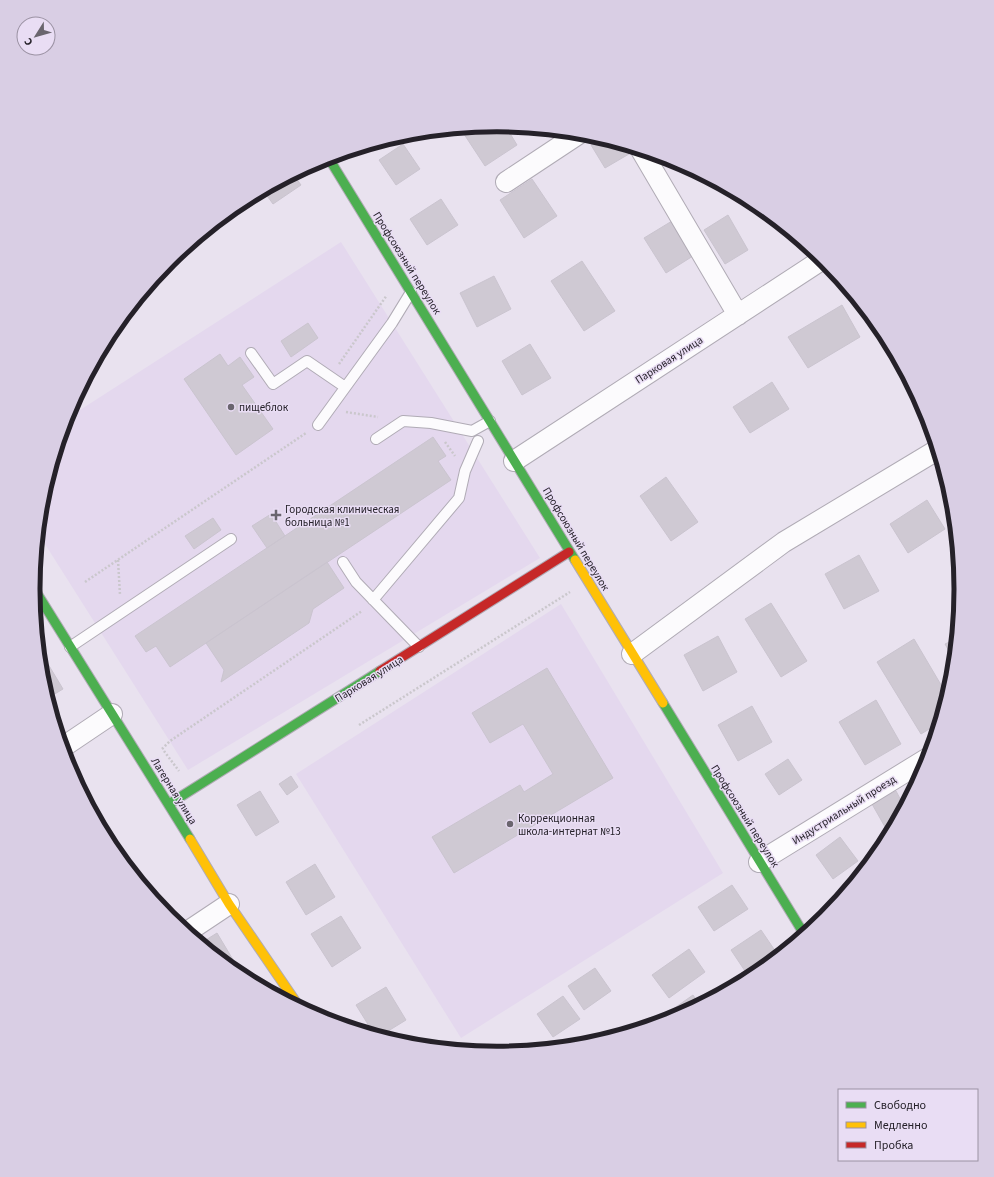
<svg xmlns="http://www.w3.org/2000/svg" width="994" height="1177" viewBox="0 0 994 1177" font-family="'Source Sans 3',sans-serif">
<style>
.built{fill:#e4d8ee}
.building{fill:#cfc9d3;stroke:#cac4cf}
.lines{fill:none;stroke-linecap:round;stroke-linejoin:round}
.lane-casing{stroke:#b0abb5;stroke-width:12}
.street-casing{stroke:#b0abb5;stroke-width:22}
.fast-casing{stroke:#b0abb5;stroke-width:11}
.slow-casing{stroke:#b0abb5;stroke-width:11}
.jam-casing{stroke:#b0abb5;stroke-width:11}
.path{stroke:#cac7cc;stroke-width:2.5;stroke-dasharray:2 2;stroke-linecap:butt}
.lane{stroke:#fcfbfd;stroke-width:10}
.street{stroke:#fcfbfd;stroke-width:20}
.fast{stroke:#4caf50;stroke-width:9}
.slow{stroke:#ffc107;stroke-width:9}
.jam{stroke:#c62828;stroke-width:9}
.poi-dot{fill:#6a656e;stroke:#e9ddf4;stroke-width:1.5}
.labels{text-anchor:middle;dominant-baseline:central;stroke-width:3;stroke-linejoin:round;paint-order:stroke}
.street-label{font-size:11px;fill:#252129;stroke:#e9ddf4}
.poi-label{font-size:11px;fill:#252129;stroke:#e9ddf4;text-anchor:start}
.rim{fill:none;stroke:#252129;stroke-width:5}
</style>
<rect width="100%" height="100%" fill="#e9e2ef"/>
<path class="built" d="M341,242l199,316 -352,212 -150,-237 4,-35 24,-79z
M561,604l162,269 -262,165 -165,-264z"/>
<path class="building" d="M497,125h8l12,20 -32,21 -25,-38z
M602,138l22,6 5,10 -24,14 -14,-23z
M403,144l17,25 -24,16 -17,-25z
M293,174l8,11 -28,19 -10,-14z
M532,179l25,37 -33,22 -24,-38z
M441,199l17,26 -31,20 -17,-26z
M728,215l20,35 -23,14 -21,-34z
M672,221l21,35 -27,17 -22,-35z
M582,261l33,50 -31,20 -33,-50z
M494,276l17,33 -34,18 -17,-34z
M842,305l18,32 -52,31 -20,-31z
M308,323l10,15 -27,19 -10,-16z
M530,344l21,34 -29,17 -20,-34z
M220,354l8,12 12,-9 14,20 -12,8 31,44 -37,26 -52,-76z
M772,382l17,27 -39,24 -17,-26z
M433,437l13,19 -8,5 13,19 -281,187 -14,-21 -10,6 -11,-16z
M666,477l32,45 -27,19 -31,-45z
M927,500l18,29 -37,24 -18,-29z
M271,514l14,22 -18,12 -15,-22z
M213,518l8,12 -27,19 -9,-13z
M859,555l20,36 -35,18 -19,-35z
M327,562l17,26 -31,21 -4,14 -88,59 3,-12 -18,-27z
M771,603l36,58 -26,16 -36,-58z
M718,636l19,36 -34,19 -19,-36z
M914,639l33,56 -8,28 -18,11 -44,-72z
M956,639l-2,21 -9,-16z
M39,649l24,40 -15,9 -6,-19z
M547,668l66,110 -159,95 -22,-36 88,-52 4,7 29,-18 -30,-50 -33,19 -18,-30z
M876,700l25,44 -36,21 -26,-43z
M752,706l20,36 -34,19 -20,-36z
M788,759l14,21 -23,15 -14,-21z
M291,776l7,11 -11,8 -8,-11z
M260,791l19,31 -23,14 -19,-31z
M896,791l8,15 -15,28 -17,-30z
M840,837l18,24 -25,18 -17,-24z
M315,864l20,33 -29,18 -20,-33z
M732,885l16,24 -34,22 -16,-24z
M341,916l20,32 -29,19 -21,-33z
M761,930l17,25 -23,19 -6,3 -18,-27z
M217,933l21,35 -4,2 -33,-27z
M689,949l16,23 -36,26 -17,-23z
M595,968l16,23 -27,19 -16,-24z
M386,987l20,33 -26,16 -6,-2 -18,-29z
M693,995l6,9 -29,15 -4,-5z
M563,996l17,23 -27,18 -16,-23z"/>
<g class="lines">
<defs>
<path id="lane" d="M251,353l22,31 34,-23 38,26
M318,425l74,-102 19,-31
M376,439l27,-18 28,2 41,8 18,-10
M343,562l13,20 63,65
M373,600l86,-102 6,-27 13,-30
M70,647l161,-108"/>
<path id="street" d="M641,150l97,165
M506,182l74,-49
M514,461l309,-202
M632,654l152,-112 153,-92
M63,747l49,-33
M759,862l169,-104
M187,932l42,-28"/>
<path id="fast" d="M328,157l247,403
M33,587l157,252
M663,703l141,231
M169,804l211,-133"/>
<path id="slow" d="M575,560l88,143
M190,839l39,65 69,101"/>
<path id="jam" d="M380,671l189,-119"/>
</defs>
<use href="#lane" class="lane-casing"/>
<use href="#street" class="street-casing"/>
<use href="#fast" class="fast-casing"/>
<use href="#slow" class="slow-casing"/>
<use href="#jam" class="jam-casing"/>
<path class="path" d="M339,364l48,-69
M346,412l32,5
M445,442l10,14
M36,559l4,7
M118,560l2,35
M85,582l221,-149
M359,725l211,-133
M162,749l8,-8 192,-130
M164,751l15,20"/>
<use href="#lane" class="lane"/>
<use href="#street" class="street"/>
<use href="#fast" class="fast"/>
<use href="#slow" class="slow"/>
<use href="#jam" class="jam"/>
</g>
<g class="poi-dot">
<circle cx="231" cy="407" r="4"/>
<path d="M274 509h4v4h4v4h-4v4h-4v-4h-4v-4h4z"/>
<circle cx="510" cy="824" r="4"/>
</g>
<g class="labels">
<g class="street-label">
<text transform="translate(407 263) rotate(58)">Профсоюзный переулок</text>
<text transform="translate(669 360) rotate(-33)">Парковая улица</text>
<text transform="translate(576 539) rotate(59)">Профсоюзный переулок</text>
<text transform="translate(369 679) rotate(-32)">Парковая улица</text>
<text transform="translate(174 791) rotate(58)">Лагерная улица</text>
<text transform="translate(844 810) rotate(-32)">Индустриальный проезд</text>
<text transform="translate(745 816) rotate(58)">Профсоюзный переулок</text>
</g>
<g class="poi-label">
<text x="239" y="407">пищеблок</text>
<text x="285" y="509">Городская клиническая<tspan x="285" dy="13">больница №1</tspan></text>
<text x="518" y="818">Коррекционная<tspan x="518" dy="13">школа-интернат №13</tspan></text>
</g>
</g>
<path d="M0 0H994V1177H0ZM40 589a457 457 0 1 1 914 0a457 457 0 1 1-914 0Z" fill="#d9cee4" fill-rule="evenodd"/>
<path class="rim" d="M40 589a457 457 0 1 1 914 0a457 457 0 1 1-914 0Z"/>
<rect x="838" y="1089" width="140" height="72" fill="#e9ddf4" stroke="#9b92a3"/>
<rect x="846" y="1102" width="20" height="6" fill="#4caf50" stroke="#9b92a3"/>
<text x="874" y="1109" font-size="12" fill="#252129">Свободно</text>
<rect x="846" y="1122" width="20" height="6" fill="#ffc107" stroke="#9b92a3"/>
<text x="874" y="1129" font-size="12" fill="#252129">Медленно</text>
<rect x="846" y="1142" width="20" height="6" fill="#c62828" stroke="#9b92a3"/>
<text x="874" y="1149" font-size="12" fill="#252129">Пробка</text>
<g transform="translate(36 36) rotate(233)"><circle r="19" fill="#e9ddf4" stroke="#9b92a3"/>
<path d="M0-3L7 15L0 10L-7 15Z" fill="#6a656e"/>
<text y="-6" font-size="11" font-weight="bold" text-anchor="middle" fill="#252129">С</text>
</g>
</svg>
